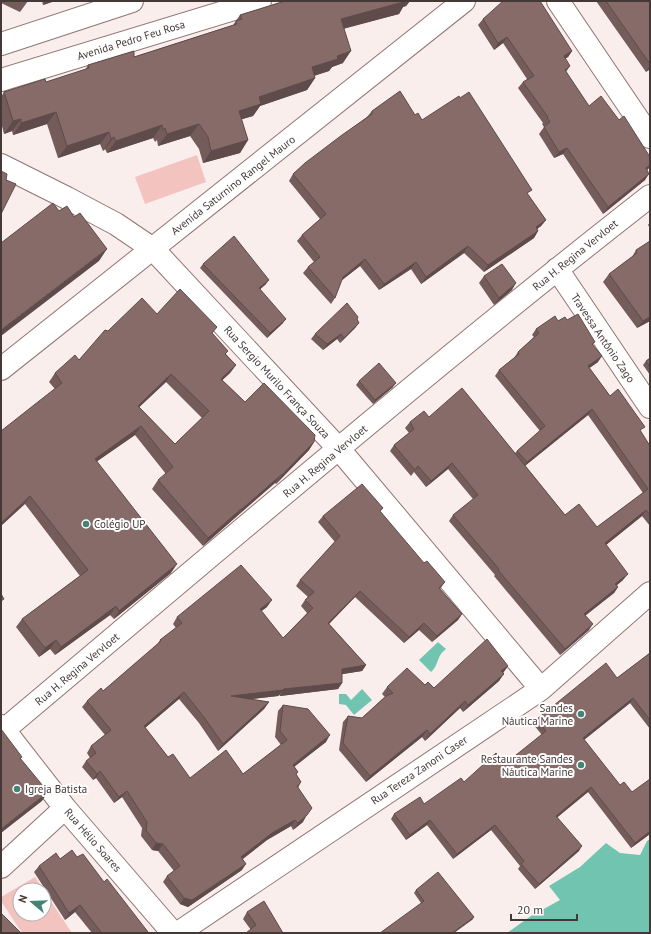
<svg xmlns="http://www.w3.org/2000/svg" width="651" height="934" viewBox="0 0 651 934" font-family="'PT Sans',sans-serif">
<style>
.green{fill:#f2c3bf}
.water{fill:#71c5b0}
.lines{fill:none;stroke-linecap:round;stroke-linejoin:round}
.street-casing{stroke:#917573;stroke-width:24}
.secondary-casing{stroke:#917573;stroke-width:24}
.street{stroke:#fff;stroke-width:22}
.secondary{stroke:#fff;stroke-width:22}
.wall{fill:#735c5a;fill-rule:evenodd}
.shaded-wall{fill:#5e4b4a}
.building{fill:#866b69;stroke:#5e4b4a;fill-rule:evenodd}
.poi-dot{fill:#438474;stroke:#fefefe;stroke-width:1.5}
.labels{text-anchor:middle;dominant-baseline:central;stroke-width:4;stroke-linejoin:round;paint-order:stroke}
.street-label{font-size:11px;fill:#453938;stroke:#fefefe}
.poi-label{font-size:11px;fill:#453938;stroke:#fefefe;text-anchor:start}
</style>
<rect width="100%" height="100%" fill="#faeeed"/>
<path class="green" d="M197,155l9,27 -61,22 -10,-27z
M35,877l9,13h-24v24h24v-23l28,42h-50l-21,-32v-4z"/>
<path class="water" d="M438,642l8,7c-2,2 -4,3 -5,5 -4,6 -4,13 -10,18l-12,-12z
M362,689l10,11 -18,15 -8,-10 -7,-1v-10h7l5,6z
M650,839v94h-143l24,-17 29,-16 -11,-14 31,-19 26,-24 14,10 20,2 7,-14z"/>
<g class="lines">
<defs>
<path id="street" d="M558,1l92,136
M1,165l66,33 49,26 37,25 186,200 202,240
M557,269l93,138
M1,369l463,-368
M1,726l64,82 108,125
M4,730c214,-180 426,-362 646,-534
M1,867l64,-59
M178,933l363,-244 109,-96"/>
<path id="secondary" d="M1,44l131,-43
M1,80l259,-79"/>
</defs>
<use href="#street" class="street-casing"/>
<use href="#secondary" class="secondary-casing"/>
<use href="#street" class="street"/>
<use href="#secondary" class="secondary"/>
</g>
<path class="wall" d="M1,1h27l-8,11 -19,-9z
M42,1h13l-12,4z
M285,1h125l-4,5 -3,1 -4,7 -55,14 -1,35 -11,4 -3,4 -15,5 1,2 -8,12 -47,16 -7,10 -12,3 7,21 -8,13 -37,10 -4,-14 -9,-13 -32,10 -1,-6 -2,2 -2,-4 -46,15 -2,-4 -2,2 -3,-7 -42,14 -11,-34 -34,11 -1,-4 -8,3 -3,-12v-25l3,-5 42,-10 39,-12 3,-5 46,-8 99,-32 7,-10z
M596,1h54v68l-4,3z
M483,19l89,32 -4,6 -3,2 5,7 -4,6 23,34 60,62 -2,2 -2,10 -42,34 -40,-60 -9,4 -15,-24 5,-7 -2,-3 1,-1 -25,-35 5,-6 4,-3 -24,-36 -9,7 -16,-25z
M372,111l43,4 113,80 18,25 -5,6 -4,3 1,2 -4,7 -50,34 -20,-19 -43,31 -10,-15 -32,21 -19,-24 -19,15 -6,17 -4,6 -28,-31 5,-6 6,-5 -17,-21 5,-6 18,-16 -31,-38 4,-7 74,-57z
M650,222v6l-2,-3z
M636,250l14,71 -13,7 -34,-46 6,-8 23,-17z
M203,264l63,20 -6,5 23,34 -16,15 -67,-70z
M484,276l28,14 -18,15 -15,-22z
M157,314l56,20 13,20 10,11 -6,8 -8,7 23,22 69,40 -5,8 -33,34 -1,-1 -39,34 -33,29 -51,-57 6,-9 8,-6 -31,-39 -38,26 74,112 -57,46 -4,-4 -55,40 -5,-6 -11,8 -23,-30 6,-8 58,-43 -55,-72 30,-115 -6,-7 6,-9 24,-13 29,-29zM166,382l36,36 -27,26 -36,-37z
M567,320l26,25 5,17 -9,6 21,28 31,36 9,14v80l-8,-10 -36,29 17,35 -6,5 1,2 -4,6 -29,22 4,15 -29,25 -66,-79 1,-1 -46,-54 4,-6 20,-16 -25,-30 -22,18 -12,-15 -3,4 -21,-25 4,-6 15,-12 -4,-5 5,-6 19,-5 86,36 2,-2 23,-20 -45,-55 4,-6 15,-12 4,-6 16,-15 -2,-2 4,-6 22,-8zM588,415l55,78 -46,34 -32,-12 -40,-49z
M359,323l-4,5 -15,15 -3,-4 -14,11 -12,-11 4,-5z
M650,358v17l-7,-10 3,-4z
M359,381l34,6 -20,17 -17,-19z
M380,512l60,77 22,25 -4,6 -26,22 -13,-12 -15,13 -49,-46 -26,27 37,41 -4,6 -20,3v9l-4,6 -58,7v-1l-2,1 -27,3 18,3 -5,7 -46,42 -19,-28 -20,-24 -34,29 23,29 22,21 53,-4 38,-29 -6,-8 3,-26 5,-6 43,37 -32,24 2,9 5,7 -3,6 5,34 -10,8 -2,-4 -24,14 -24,19 -1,11 -54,37 -8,-3 -17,-22 4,-6 7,-5 -16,-20 -6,-1 -11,-14 1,-8 -20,-31 -8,6 -18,-25 -3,2 -11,-13 4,-6 4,-3 -3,-5 4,-7 14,-11 -23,-28 5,-6 16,-10 54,-46 3,-5 16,-12 -3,-4 4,-7 90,-10 -6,4 22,27 24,-25 -6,-7 4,-6 3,-3 -12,-11 4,-6 35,-38 -17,-20 5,-6z
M650,653v76l-20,-26 -46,37 66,94 -19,14 -43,-56 -31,25 22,34 -44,38 -17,-20 2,-3 -29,-36 -38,29 -26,-34 -21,15 -15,-21 3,-5 30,-10 40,-22 42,-19 36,-28 -9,-11 4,-5 80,-41z
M508,666l-5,7 -4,8 -36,31 -3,-4 -35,33 -3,-4 -56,45 -27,-32 4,-28 5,-6 14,2 23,-21 -3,-3 5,-7 38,-2 9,3z
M77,857l71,75 -1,1h-55l-17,-21 -10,8 -31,-48 5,-6 21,-7z
M416,890l58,27 -2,3 -51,-17 -7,-10z
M247,912l36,21 -32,-3 -8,-11z"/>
<path class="shaded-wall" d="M46,1h9l-12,4z
M402,1h8l-4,5 -3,1 -4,7 -67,18 9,-13z
M507,37l-4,6 -9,7 4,-7z
M351,51l-8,12 -11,4 -3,4 -26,8 9,-12 25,-11z
M572,51l-4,6 -9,5 5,-6z
M650,66v3l-4,3z
M315,78l-8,12 -47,16 -7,10 -23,7 9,-12 20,-14z
M56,112l-9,12 -34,11 8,-12z
M21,119l-9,12 -8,3 9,-13z
M199,124l-9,12 -32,10 9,-12z
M162,125l-9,13 -46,15 9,-12z
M109,132l-9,12 -42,14 9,-12z
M114,137l-9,12 -2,2 8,-12z
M248,140l-8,13 -37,10 8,-12z
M567,148l-4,6 -9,4 5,-6z
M650,165v1l-1,2 -8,7 5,-7z
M649,174l-4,6 -42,34 5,-7z
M546,220l-5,6 -9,7 4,-6z
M538,231l-4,7 -50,34 4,-7z
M468,246l-4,7 -43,31 5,-7z
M107,249l-8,12 -98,75v-6z
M365,259l-5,7 -22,17 5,-6z
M416,262l-5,7 -32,21 5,-6z
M269,280l-3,4 -10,9 3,-5z
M516,283l-4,7 -18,15 5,-7z
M650,317v4l-13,7 6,-7z
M286,319l-3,4 -16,15 3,-5z
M359,323l-4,5 -15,15 4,-5z
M341,334l-4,5 -14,11 4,-6z
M602,356l-4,6 -14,10 4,-6z
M236,365l-6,8 -15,14 6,-8z
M171,374l-5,8 -34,32 6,-8z
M396,383l-3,4 -20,17 2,-4z
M592,409l-4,6 -66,53 5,-6z
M141,426l-6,9 -46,32 6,-8z
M314,442l-5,8 -33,34 6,-9z
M452,463l-4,6 -22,18 5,-6z
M281,475l-6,8 -39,34 6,-8z
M30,496l-5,8 -24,22v-3z
M241,509l-5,8 -33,29 5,-8z
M646,510l-4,6 -41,33 4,-6z
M177,564l-6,9 -57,46 5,-8z
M628,574l-5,6 -12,10 4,-6z
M445,582l-5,7 -6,5 5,-6z
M618,587l-4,6 -34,27 4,-6z
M360,591l-5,6 -32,33 5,-7z
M272,600l-5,7 -12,9 5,-7z
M116,606l-6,9 -55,40 6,-8z
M462,614l-4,6 -26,22 5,-6z
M424,623l-5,7 -15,13 5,-6z
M593,624l-4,6 -29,25 5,-6z
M56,640l-6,9 -11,8 6,-9z
M366,665l-4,6 -25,4 5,-6z
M508,666l-5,7 -7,5 5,-7z
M504,674l-5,7 -36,31 5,-7z
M342,683l-4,6 -58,7 4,-7z
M285,688l-7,8 -52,6 5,-6z
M184,692l-5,7 -40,34 5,-7z
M633,698l-3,5 -50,40 3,-5z
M465,701l-5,7 -35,33 5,-7z
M269,702l-5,7 -46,42 5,-7z
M427,730l-5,7 -56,45 4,-6z
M330,735l-4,7 -37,29 4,-6z
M100,771l-4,7 -3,2 4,-6z
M591,787l-3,5 -35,29 3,-5z
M127,791l-5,6 -8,6 5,-6z
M48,792l-6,9 -41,32v-4z
M307,815l-4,7 -10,8 5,-7z
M295,820l-4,6 -24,14 -30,23 4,-6 31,-24z
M430,820l-3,5 -21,15 4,-5z
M495,825l-4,5 -38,29 4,-5z
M650,831v3l-19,14 4,-5z
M156,843l7,1 -5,7 -6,-1z
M582,846l-3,5 -44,38 4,-5z
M246,864l-4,6 -54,37 -8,-3 4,-6z
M80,905l-5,7 -10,8 4,-7z
M474,917l-2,3 -18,13h-2z"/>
<path class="building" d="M285,1h122l-66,18 10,32 -14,5 1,3 -26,8 3,11 -56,19 2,7 -22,7 9,29 -37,11 -3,-14 -9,-13 -32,10 -2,-6 -2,2 -1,-5 -46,16 -2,-4 -3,2 -2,-7 -42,14 -11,-34 -35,11v-4l-8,2 -9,-29 41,-13 1,3 43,-14 -1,-3 46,-14v6l103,-33 -1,-3 6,-2 -2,-4z
M503,1h37l32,50 -8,5 6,10 -5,4 24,36 12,-10 18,24 5,-4 26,41v8l-4,3 3,6 -41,33 -41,-59 -8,4 -15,-25 6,-5 -3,-4 1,-1 -25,-35 11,-6 -27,-39 -9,6 -15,-24z
M606,1h44v63z
M400,91l15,24 3,-2 4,7 37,-24 1,2 9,-6 63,98 -5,3 19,27 -10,7 2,4 -50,34 -20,-19 -42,31 -10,-15 -32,22 -19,-25 -22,18 -8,21 -27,-31 12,-10 -18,-22 24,-21 -33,-40 12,-11 37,-28 30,-21v-3z
M1,171l6,3 -1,6 10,4 -15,30z
M53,203l6,8 8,-5 7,11 6,-4 27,36 -106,81v-87z
M234,236l35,44 -10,8 27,31 -16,14 -67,-69z
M650,241v76l-7,4 -34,-47 28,-21 -1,-3z
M502,264l14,19 -17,15 -15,-22z
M180,289l37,38 -5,6 16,18 -3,3 11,11 -15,14 24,23 19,-19 51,52 -1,7 -32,33h-1l-39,34h-1l-33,29 -50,-58 15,-13 -32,-41 -46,33 82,105 -58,47 -3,-5 -55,41 -5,-7 -11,8 -23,-29 66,-49 -58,-74 -29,27v-92l61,-48 -7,-10 20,-18 4,5 26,-30 3,1 34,-33 15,16zM171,374l38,37 -34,33 -37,-38z
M347,303l11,14 -1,2 2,4 -15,15 -3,-4 -14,10 -12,-10z
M578,314l17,28 -3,2 10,12 -14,10 22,30 8,-7 27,38 -5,3 10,16v69l-4,-5 -41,33 23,31 -13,10 3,3 -34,27 9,10 -28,25 -67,-79 1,-1 -46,-54 25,-20 -26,-32 -21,18 -13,-15 -3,4 -21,-25 20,-16 -4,-7 14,-11 5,6 33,-29 18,22 85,105 14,-11 18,23 51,-38 -56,-80 -65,53 -10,-11 28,-25 -46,-56 20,-16 -1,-2 21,-19 -3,-4 19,-13 3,5 7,-4 2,3z
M650,358v9l-4,-6z
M379,363l17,20 -21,17 -16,-19z
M362,484l21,24 -3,3 44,52 3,-2 18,21 -6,6 23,26 -25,22 -13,-13 -15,14 -49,-46 -32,32 38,42 -24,4v14l-58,6 1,-1 -2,2 -52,6 38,6 -46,42 -20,-28 -19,-24 -40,34 24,31 5,-3 17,24 36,-28 17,24 44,-34 -7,-9 3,-26 25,4 22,26 -37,30 5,7 -2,2 5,8 -4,4 15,22 -5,7 -9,8 -3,-3 -23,13 -31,24 5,7 -54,36 -8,-2 -17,-22 13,-10 -17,-22 -7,-1 -10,-13 1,-8 -20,-31 -8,6 -19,-26 -3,3 -11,-13 10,-8 -5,-7 20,-16 -24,-29 14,-13 2,3 58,-50 -1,-1 22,-17 -5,-6 64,-52 31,35 -12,9 23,29 30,-30 -8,-8 9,-8 -14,-12 40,-44 -17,-20z
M1,594l3,5 -3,2z
M487,639l21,27 -7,5 3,3 -36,31 -3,-4 -35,33 -3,-4 -57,46 -27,-33 5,-27 14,2 24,-22 7,-3 -6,-6 20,-19 18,17 3,-3 6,6z
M650,653v67l-17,-22 -50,40 37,47 4,-3 8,10 18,-13v52l-15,12 -44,-56 -35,29 26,30 -43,38 -18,-20 3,-3 -29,-36 -38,29 -27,-34 -20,15 -16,-21 26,-17 4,7 37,-26 3,4 32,-29 10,10 40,-32 -9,-12 69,-56 11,15z
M1,729l21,28 -2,1 28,34 -47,37z
M72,850l5,7 6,-3 21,28 3,-3 41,53 -2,1h-47l2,-1 -21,-27 -11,8 -30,-47 17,-13 4,6z
M438,872l36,45 -22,16h-72l44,-32 -8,-11z
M264,901l19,32h-37l10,-8 -9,-13z
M1,913l20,20h-20z"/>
<g class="poi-dot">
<circle cx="86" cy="524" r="4"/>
<circle cx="581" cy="714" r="4"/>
<circle cx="581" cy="765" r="4"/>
<circle cx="17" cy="789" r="4"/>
</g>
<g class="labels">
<g class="street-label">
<text transform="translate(131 40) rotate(-17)">Avenida Pedro Feu Rosa</text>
<text transform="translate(233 185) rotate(-38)">Avenida Saturnino Rangel Mauro</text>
<text transform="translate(575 255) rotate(-39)">Rua H. Regina Vervloet</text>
<text transform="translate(603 338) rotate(56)">Travessa Antônio Zago</text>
<text transform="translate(277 382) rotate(47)">Rua Sergio Murilo França Souza</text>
<text transform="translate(325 461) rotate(-40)">Rua H. Regina Vervloet</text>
<text transform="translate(77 669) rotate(-40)">Rua H. Regina Vervloet</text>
<text transform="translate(419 770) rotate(-34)">Rua Tereza Zanoni Caser</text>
<text transform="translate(93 840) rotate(49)">Rua Hélio Soares</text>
</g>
<g class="poi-label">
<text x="94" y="524">Colégio UP</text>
<text x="573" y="708" text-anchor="end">Sandes<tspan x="573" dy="13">Náutica Marine</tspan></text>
<text x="573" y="759" text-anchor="end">Restaurante Sandes<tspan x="573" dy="13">Náutica Marine</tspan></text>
<text x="25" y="789">Igreja Batista</text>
</g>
</g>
<rect width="651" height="934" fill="none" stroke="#453938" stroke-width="4"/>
<g transform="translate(32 902) rotate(289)"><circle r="19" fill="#fefefe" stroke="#b4afaf"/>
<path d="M0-3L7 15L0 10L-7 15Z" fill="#438474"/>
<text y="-6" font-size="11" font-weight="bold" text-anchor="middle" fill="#453938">N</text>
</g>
<path d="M511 914v6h66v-6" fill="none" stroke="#453938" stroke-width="2"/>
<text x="517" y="914" font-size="12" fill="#453938" stroke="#fefefe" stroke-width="3" paint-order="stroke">20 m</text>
</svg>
